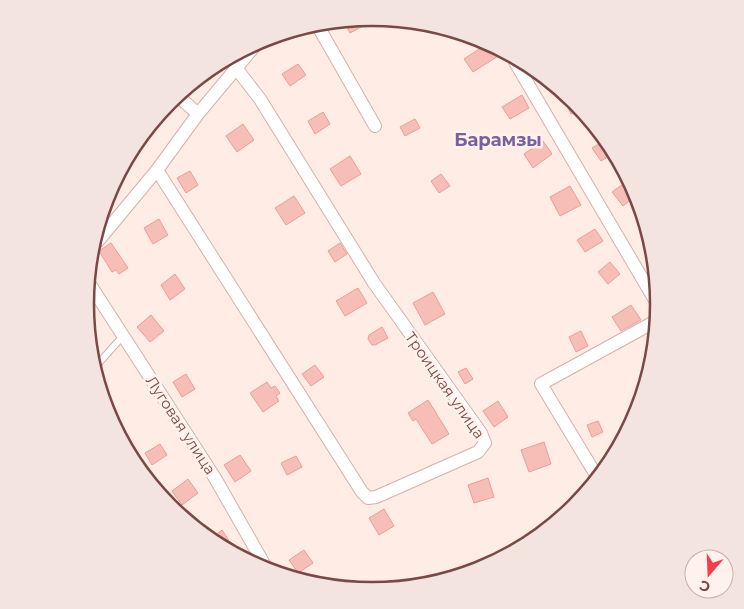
<svg xmlns="http://www.w3.org/2000/svg" width="744" height="609" viewBox="0 0 744 609" font-family="Montserrat,sans-serif">
<style>
.building{fill:#f7beb8;stroke:#eb9d97}
.lines{fill:none;stroke-linecap:round;stroke-linejoin:round}
.service-casing{stroke:#d4b1ab;stroke-width:8}
.minor-casing{stroke:#d4b1ab;stroke-width:14}
.service{stroke:#fff;stroke-width:6}
.minor{stroke:#fff;stroke-width:12}
.labels{text-anchor:middle;dominant-baseline:central;stroke-width:5;stroke-linejoin:round;paint-order:stroke}
.street-label{font-size:15px;fill:#7a4946;stroke:#fff2ec}
.quarter-label{font-size:18px;font-weight:bold;fill:#77619e;stroke:#fff2ec}
.rim{fill:none;stroke:#7a4946;stroke-width:2.5}
</style>
<rect width="100%" height="100%" fill="#ffece4"/>
<path class="building" d="M372,18l4,1 -26,14 -5,-10z
M488,43l10,13 -25,16 -9,-13z
M298,64l8,11 -16,11 -8,-12z
M560,92l15,10 5,7 -9,5z
M522,95l7,13 -19,11 -8,-12z
M323,112l7,12 -15,10 -7,-13z
M415,119l5,9 -15,8 -5,-9z
M243,124l11,16 -17,12 -11,-16z
M543,141l9,13 -19,14 -9,-14z
M602,142l9,13 -10,6 -9,-13z
M350,156l11,18 -20,12 -11,-17z
M190,171l8,14 -12,8 -9,-15z
M441,174l9,12 -11,7 -8,-12z
M623,184l11,13 -11,9 -11,-14z
M570,186l11,19 -21,11 -10,-19z
M294,196l11,17 -19,12 -11,-17z
M159,219l9,16 -15,9 -9,-16z
M595,229l8,12 -18,11 -8,-12z
M111,243l17,25 -9,6 -3,-4 -4,2 -13,-21z
M340,243l7,11 -12,8 -7,-11z
M610,262l10,12 -12,10 -10,-12z
M175,274l10,15 -15,11 -9,-15z
M358,288l9,15 -22,13 -9,-15z
M433,292l12,22 -20,11 -12,-22z
M631,305l10,15 -20,11 -9,-14z
M151,315l13,16 -14,11 -13,-15z
M382,327l6,11 -13,7h-3l-4,-6 1,-4z
M581,331l7,15 -12,6 -7,-15z
M315,365l9,12 -13,9 -9,-12z
M466,368l7,11 -8,5 -7,-12z
M186,374l9,15 -13,8 -9,-15z
M267,382l4,6 4,-2 5,7 -4,3 3,5 -16,11 -13,-19z
M428,400l21,34 -17,10 -16,-25 -3,2 -5,-8z
M498,401l10,16 -14,10 -11,-16z
M598,421l5,11 -11,5 -5,-12z
M544,442l7,22 -22,8 -8,-22z
M160,444l7,11 -15,10 -7,-12z
M240,455l11,16 -16,11 -11,-17z
M296,456l6,11 -15,8 -6,-12z
M488,478l6,19 -20,6 -6,-18z
M188,479l10,14 -16,12 -10,-14z
M384,509l10,17 -15,9 -10,-17z
M222,530l15,23 -24,-16z
M304,550l9,13 -15,10 -9,-13z"/>
<g class="lines">
<defs>
<path id="service" d="M97,365l26,-29"/>
<path id="minor" d="M319,28l56,98
M515,62l144,245
M178,96l20,18
M157,170l205,322 6,6 8,-1 102,-45 7,-9 -4,-10 -107,-150 -114,-184 -24,-31
M98,241l59,-71 41,-56 60,-72
M89,283l126,195 53,93
M596,475l-55,-91 115,-63"/>
</defs>
<use href="#service" class="service-casing"/>
<use href="#minor" class="minor-casing"/>
<use href="#service" class="service"/>
<use href="#minor" class="minor"/>
</g>
<g class="labels">
<g class="street-label">
<text transform="translate(445 385) rotate(55)">Троицкая улица</text>
<text transform="translate(181 425) rotate(57)">Луговая улица</text>
</g>
<g class="quarter-label">
<text x="498" y="140">Барамзы</text>
</g>
</g>
<path d="M0 0H744V609H0ZM94 304a278 278 0 1 1 556 0a278 278 0 1 1-556 0Z" fill="#f4e4df" fill-rule="evenodd"/>
<path class="rim" d="M94 304a278 278 0 1 1 556 0a278 278 0 1 1-556 0Z"/>
<g transform="translate(709 574) rotate(199)"><circle r="24" fill="#fff2ec" stroke="#caaeaa"/>
<path d="M0-4L9 19L0 12L-9 19Z" fill="#f53c4c"/>
<text y="-8" font-size="14" font-weight="bold" text-anchor="middle" fill="#7a4946">С</text>
</g>
</svg>
